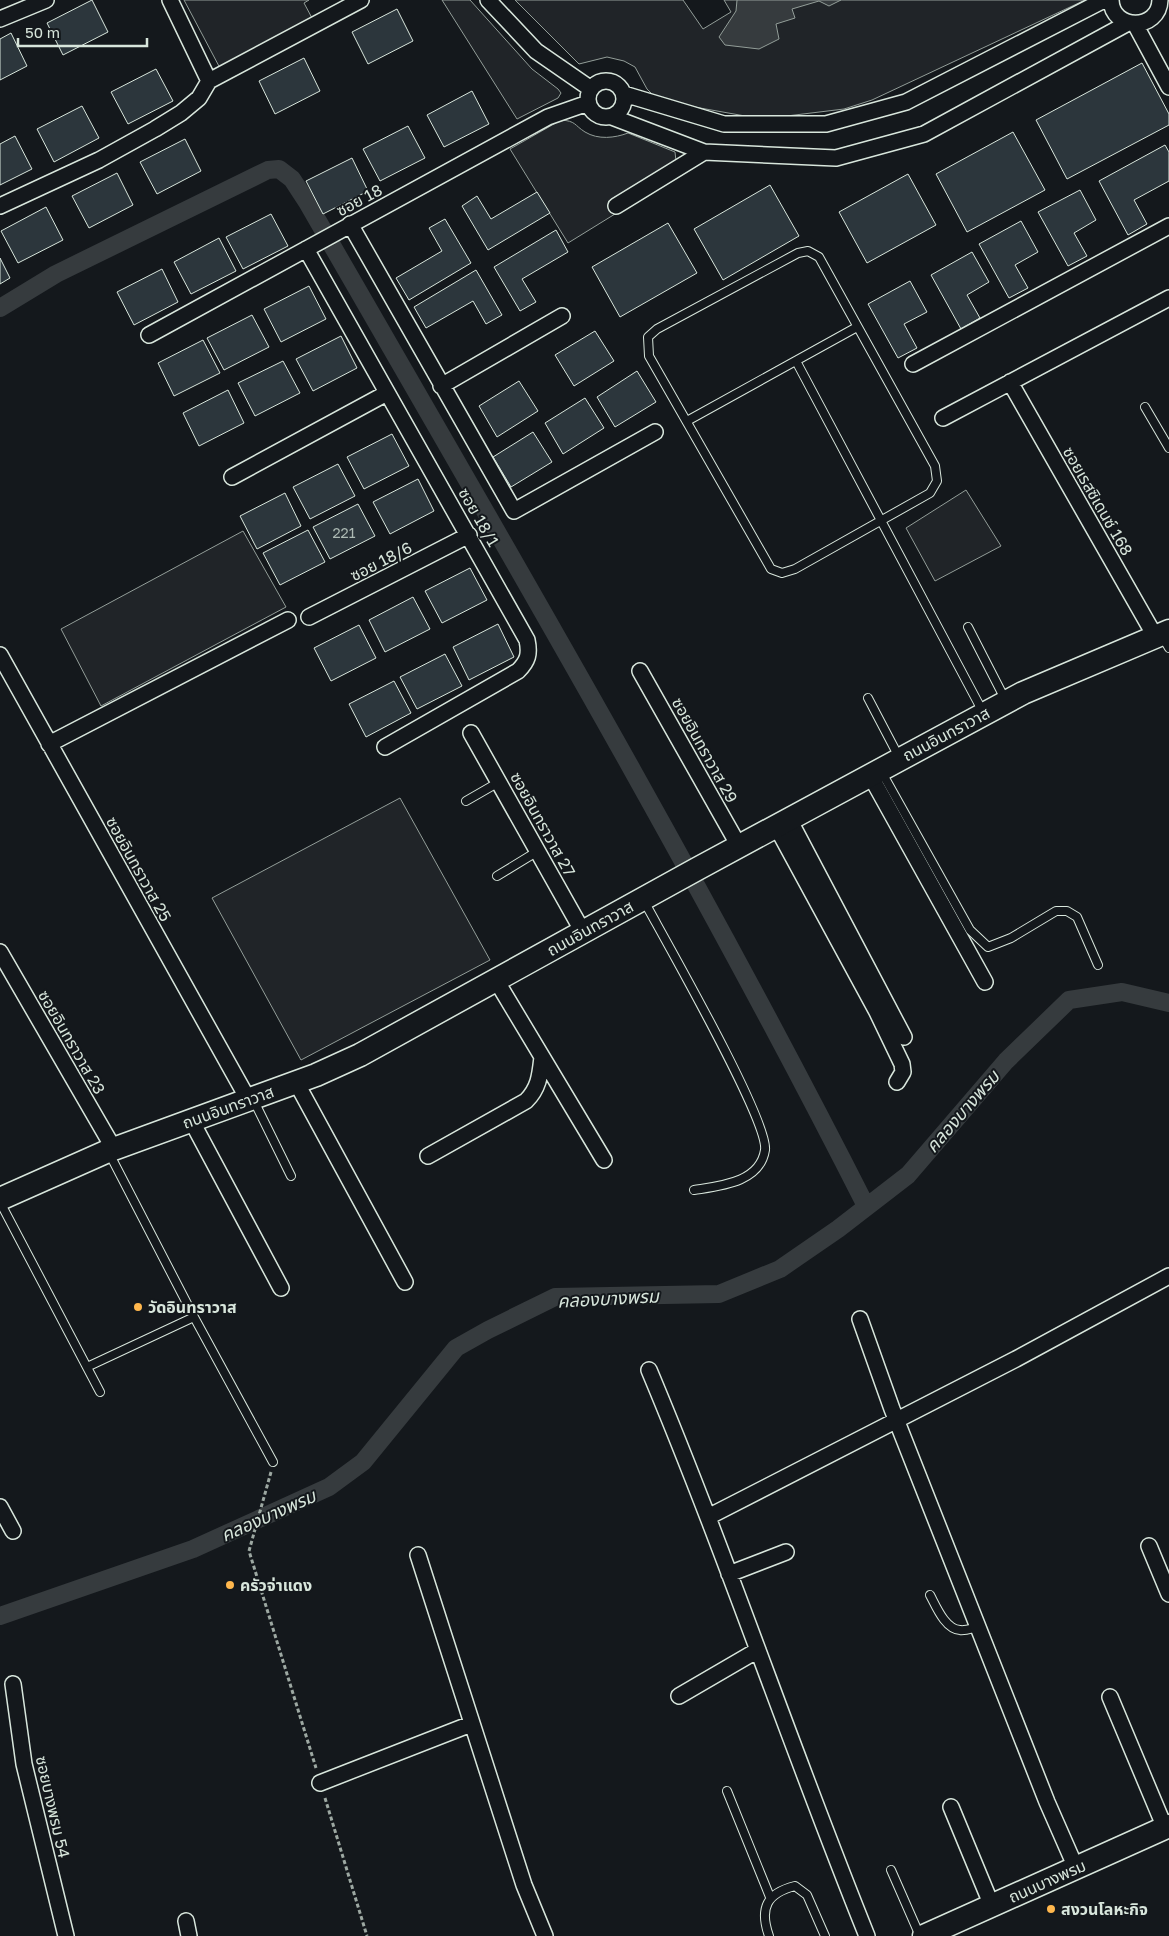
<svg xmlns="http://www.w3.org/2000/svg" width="1169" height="1936" viewBox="0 0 1169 1936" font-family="'Golos Text','Noto Sans Thai',sans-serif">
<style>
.green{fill:#202428;stroke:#939e99}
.water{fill:#363b3e;stroke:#939e99}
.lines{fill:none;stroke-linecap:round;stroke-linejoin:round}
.canal{stroke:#363b3e;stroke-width:18}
.building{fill:#2c363c;stroke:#d8e6dc}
.lane-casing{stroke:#d8e6dc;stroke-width:10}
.street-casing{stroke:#d8e6dc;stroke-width:18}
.secondary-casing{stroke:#d8e6dc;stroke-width:25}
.path{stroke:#9da8a2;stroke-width:3;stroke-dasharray:4 2.5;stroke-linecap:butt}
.lane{stroke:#14181c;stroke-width:8}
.street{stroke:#14181c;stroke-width:15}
.secondary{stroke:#14181c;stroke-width:22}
.poi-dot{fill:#ffb74d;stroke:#14181c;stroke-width:2}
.labels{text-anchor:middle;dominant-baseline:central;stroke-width:4;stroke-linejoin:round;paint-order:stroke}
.number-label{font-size:14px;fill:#adbab4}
.street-label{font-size:16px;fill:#d8e6dc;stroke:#14181c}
.poi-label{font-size:16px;font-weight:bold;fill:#d8e6dc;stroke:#14181c;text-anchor:start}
.water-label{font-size:18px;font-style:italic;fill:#d8e6dc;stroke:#14181c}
</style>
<rect width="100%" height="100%" fill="#14181c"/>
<path class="green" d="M184,0h125l-5,3 8,15 -91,52z
M442,0h28l62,69 26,20 3,4 -3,5 -41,21z
M515,0h168l20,29 28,-17 -7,-12h361l-213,100 -28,9 -82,10 -73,-13 -36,-11 -6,-6 -12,-22 -11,-6 -17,-4 -28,7z
M561,120c15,1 13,5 24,12 13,8 30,6 43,1l47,19 1,9 -66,39 5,14 -47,29 -58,-94z
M966,490l35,56 -66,35 -29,-53z
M243,531l43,76 -185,99 -40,-77z
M400,798l90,162 -189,100 -89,-162z"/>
<path class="water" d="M737,0h104l-12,6 -10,-5 -27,8 3,9 -19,6 3,15 -20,10 -34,-4 -6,-8 17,-26z"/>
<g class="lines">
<path class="canal" d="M0,308l56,-34 212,-104 11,-1 13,10 15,23c191,332 386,663 559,1004
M0,1616l193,-67 136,-62 34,-25 93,-114 32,-18 67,-33 164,-3 61,-25 58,-40 70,-54 98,-114 63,-61 53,-8 47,11"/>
</g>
<path class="building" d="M92,0l16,32 -45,23 -16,-32z
M397,9l16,32 -45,23 -16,-32z
M11,33l16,33 -27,14v-41z
M304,58l16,33 -45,23 -16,-33z
M1142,63l27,51v11l-102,54 -31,-59z
M156,69l17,32 -45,23 -17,-32z
M472,91l17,33 -45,23 -17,-32z
M82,106l17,32 -45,24 -17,-33z
M408,126l17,32 -45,23 -17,-32z
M1013,132l32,58 -78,42 -31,-58z
M15,136l17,33 -32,16v-41z
M185,139l16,32 -44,23 -17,-32z
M1165,145l4,7v29l-35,19 13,24 -19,11 -29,-54z
M352,158l16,33 -45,23 -17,-33z
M117,173l16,32 -44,23 -17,-32z
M908,174l28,51 -69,38 -28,-51z
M770,185l29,51 -76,44 -29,-51z
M1080,190l16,30 -22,13 13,23 -19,10 -30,-54z
M537,192l13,21 -62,37 -26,-44 15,-10 14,23z
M46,207l17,33 -45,23 -17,-32z
M271,214l17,32 -45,23 -17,-32z
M445,219l26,44 -62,37 -13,-22 46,-27 -13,-23z
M1021,221l17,31 -23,13 13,23 -19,10 -30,-54z
M668,223l29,50 -77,44 -28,-50z
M556,230l12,22 -46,27 14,23 -16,9 -26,-44z
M219,238l17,33 -45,23 -17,-32z
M972,252l17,30 -22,13 13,23 -19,11 -30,-54z
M0,258l10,20 -10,6z
M162,269l16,33 -44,23 -17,-33z
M476,270l26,45 -16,9 -13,-23 -47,27 -12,-21z
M910,281l17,31 -23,12 13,24 -19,10 -30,-54z
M309,286l17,33 -45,23 -17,-33z
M252,315l17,32 -45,23 -17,-32z
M595,331l19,30 -40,25 -19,-31z
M341,336l16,32 -44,23 -17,-32z
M203,340l17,33 -46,23 -16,-33z
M283,361l17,32 -45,23 -17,-33z
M637,371l19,31 -41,25 -18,-30z
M519,381l19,30 -41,26 -18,-31z
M228,390l16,33 -45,23 -16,-33z
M585,398l19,30 -41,26 -18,-31z
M533,432l19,30 -41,25 -18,-30z
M392,434l17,32 -45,23 -17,-32z
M338,464l17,32 -45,23 -17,-32z
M418,479l16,32 -44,23 -17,-32z
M285,493l16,33 -44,23 -17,-33z
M358,504l17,32 -45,23 -17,-32z
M308,530l17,32 -45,23 -17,-32z
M470,568l17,32 -45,23 -17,-32z
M413,597l17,32 -45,23 -16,-32z
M498,624l16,33 -45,23 -16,-33z
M359,625l17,33 -45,23 -17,-33z
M445,654l17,32 -45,23 -17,-32z
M394,681l17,32 -45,24 -17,-33z"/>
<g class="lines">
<defs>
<path id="lane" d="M808,251l11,6 116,209 2,15 -7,12 -135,76 -13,4 -11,-4 -122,-213 -1,-19 9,-8 141,-76z
M796,361l187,351
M1145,407l24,41
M687,421l170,-94
M968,627l38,74
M1162,636l7,12
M868,698l32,61
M881,771l89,159 18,17 23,-9 45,-27h11l10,6 21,48
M466,801l33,-19
M497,876l41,-25
M644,901c20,37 125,220 121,249 -5,33 -46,36 -71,40
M254,1101l37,75
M109,1153l85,164 79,145
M0,1202l100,190
M87,1367l107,-50
M930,1595c6,11 15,34 30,35 5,1 13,-2 19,-3
M727,1791l43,106
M891,1870l29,66
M769,1936c-10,-28 -2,-43 26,-50l12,9 18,41"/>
<path id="street" d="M170,0l39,81
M488,0l48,51 55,38
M1111,0c1,31 48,31 49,0
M0,19l46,-19
M1135,24l34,63
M588 99a18 18 0 1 1 36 0a18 18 0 1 1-36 0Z
M624,94l100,30h102l80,-22 198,-102
M612,117l92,35 132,6 88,-24 204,-111
M0,206l99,-46 56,-31 26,-16 18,-15 10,-17 152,-81
M616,206l88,-54
M350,224l164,287 141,-79
M306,249l221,391c3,14 1,21 -9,31l-133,76
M149,335l399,-218 40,-14
M913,364l256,-138
M1010,382l145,254
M441,386l121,-70
M943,418l226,-120
M232,477l155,-84
M309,617l160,-82
M0,655l248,444
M640,671l99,175
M471,733l112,199
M49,744l239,-124
M870,775l115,207
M789,819l115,218
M776,826l101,186 25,52 1,8 -6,10
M0,952l114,197
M496,980l108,180
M296,1082l109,200
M191,1120l90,168
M428,1156l98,-55c13,-13 14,-26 16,-44
M860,1319l32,90 155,393 29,66
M649,1370c78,186 142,378 218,566
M0,1507l13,24
M708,1517l308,-158 153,-83
M1149,1546l20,48
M418,1555l106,330 21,51
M729,1574l57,-22
M13,1684l11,80 42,172
M679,1696l79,-46
M1110,1697l55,131
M320,1783l151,-59
M951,1807l41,99
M186,1921l3,15"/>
<path id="secondary" d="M0,1199l108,-48 208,-76 44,-20 337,-186 326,-176 146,-62
M924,1936l245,-110"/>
</defs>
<use href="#lane" class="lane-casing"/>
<use href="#street" class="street-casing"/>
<use href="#secondary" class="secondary-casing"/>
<path class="path" d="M271,1472l-22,79 67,217
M325,1798l42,138"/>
<use href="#lane" class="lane"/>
<use href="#street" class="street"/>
<use href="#secondary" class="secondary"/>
</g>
<g class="poi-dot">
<circle cx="138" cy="1307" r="5"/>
<circle cx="230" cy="1585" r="5"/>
<circle cx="1051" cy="1909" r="5"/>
</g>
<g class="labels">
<g class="number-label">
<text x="344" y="532">221</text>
</g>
<g class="street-label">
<text transform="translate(359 200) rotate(-28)">ซอย 18</text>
<text transform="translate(1098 501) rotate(60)">ซอยเรสซิเดนซ์ 168</text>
<text transform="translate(479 517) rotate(60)">ซอย 18/1</text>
<text transform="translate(381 561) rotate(-27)">ซอย 18/6</text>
<text transform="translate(946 734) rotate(-28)">ถนนอินทราวาส</text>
<text transform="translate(705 750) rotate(61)">ซอยอินทราวาส 29</text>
<text transform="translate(543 824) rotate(61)">ซอยอินทราวาส 27</text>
<text transform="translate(139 869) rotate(61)">ซอยอินทราวาส 25</text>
<text transform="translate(590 928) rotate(-29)">ถนนอินทราวาส</text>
<text transform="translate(72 1042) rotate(60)">ซอยอินทราวาส 23</text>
<text transform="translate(228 1107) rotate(-20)">ถนนอินทราวาส</text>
<text transform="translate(53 1807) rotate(77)">ซอยบางพรม 54</text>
<text transform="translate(1047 1881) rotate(-24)">ถนนบางพรม</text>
</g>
<g class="poi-label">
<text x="148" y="1307">วัดอินทราวาส</text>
<text x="240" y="1585">ครัวจ่าแดง</text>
<text x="1061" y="1909">สงวนโลหะกิจ</text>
</g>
<g class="water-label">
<text transform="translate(962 1111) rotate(-49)">คลองบางพรม</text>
<text transform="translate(608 1298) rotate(-3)">คลองบางพรม</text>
<text transform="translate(268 1515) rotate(-24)">คลองบางพรม</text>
</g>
</g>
<path d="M18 38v8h129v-8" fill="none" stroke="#d8e6dc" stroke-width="2.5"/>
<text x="25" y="38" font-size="15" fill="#d8e6dc" stroke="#14181c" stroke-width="4" paint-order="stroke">50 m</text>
</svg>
